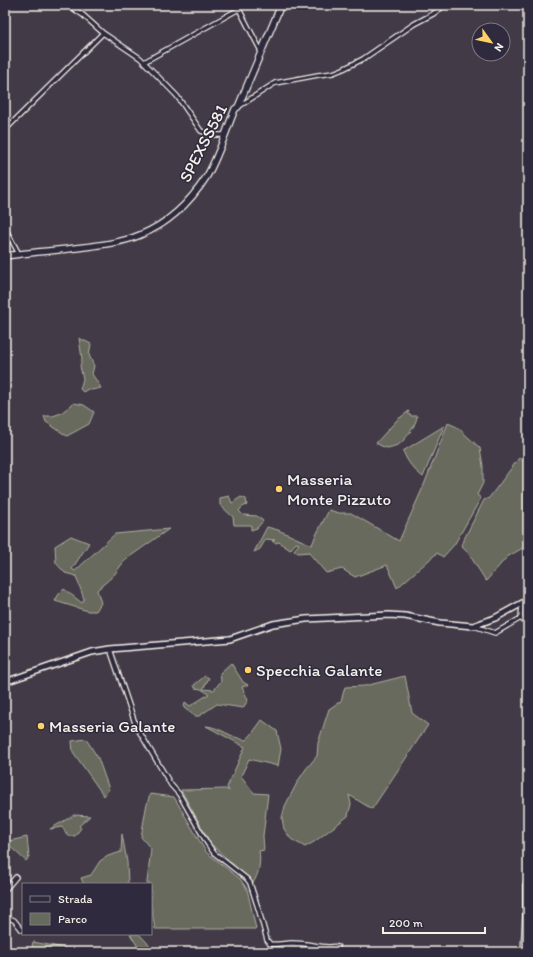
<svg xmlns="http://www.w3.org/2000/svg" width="533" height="957" viewBox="0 0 533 957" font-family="Itim,sans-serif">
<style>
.green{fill:#676b5d;stroke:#aeaea2}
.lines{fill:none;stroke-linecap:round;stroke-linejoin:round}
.street-casing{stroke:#f4f1e8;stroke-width:6}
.secondary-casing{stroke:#f4f1e8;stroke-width:8}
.primary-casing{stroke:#f4f1e8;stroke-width:8}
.street{stroke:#2f2a3d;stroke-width:3.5}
.secondary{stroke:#2f2a3d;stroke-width:5}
.primary{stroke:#2f2a3d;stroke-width:5.5}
.poi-dot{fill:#ffd166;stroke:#2f2a3d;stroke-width:1.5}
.labels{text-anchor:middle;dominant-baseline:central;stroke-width:3;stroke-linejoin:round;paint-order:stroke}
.street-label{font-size:17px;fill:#f4f1e8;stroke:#2f2a3d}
.poi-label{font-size:17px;fill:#f4f1e8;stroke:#2f2a3d;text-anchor:start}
</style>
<rect width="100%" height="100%" fill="#433a47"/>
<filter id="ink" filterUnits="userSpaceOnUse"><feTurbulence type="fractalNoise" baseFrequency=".025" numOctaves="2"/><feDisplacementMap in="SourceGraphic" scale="8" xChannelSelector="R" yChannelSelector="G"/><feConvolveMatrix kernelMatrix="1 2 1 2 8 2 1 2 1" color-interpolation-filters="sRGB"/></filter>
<g filter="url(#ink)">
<path class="green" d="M79,338l12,6 -2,11 5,11 -2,8 9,14 -9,2 -4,-1 -5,3 -3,-3 3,-10 -3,-13 2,-7z
M74,403l10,2 10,7 -5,12 -22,12 -21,-14 -2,-6h9l8,-3z
M409,411l-1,2 3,3h6c0,8 -12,25 -19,29 -3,1 -7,2 -10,3 -4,0 -8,-3 -12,-5l21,-23z
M448,423l9,4 23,21 3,18v17l-6,12 4,3 -27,47 -11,12 -6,-4 -40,35 -5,-12 -5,-11 -32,12 -13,-8 -16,4 -17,-20 1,-1 -12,1 -4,-3 5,-6 -3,-1 -6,7 -11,-8 -4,1 -3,-2 3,-1 -9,-1 -6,10 -6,3 13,-25 11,3 34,15 3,-8 14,-27 10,3h12l48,28 25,-56z
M444,426l-21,51c-10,-8 -15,-14 -20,-26z
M519,458l5,4h4v83l-21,12 -21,24 -19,-30 -6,-6 23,-45 5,-2z
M229,496l3,7 9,-6 5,2 1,6 -5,2 -3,4 4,4 14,1 6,5 -6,7 -6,2v-5h-17l-1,-8 -13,-12v-7z
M169,529l-44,31 -11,15 -17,15 4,13 -5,8h-8l-33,-10 4,-7 5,-5 18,14 2,-4 -8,-23 -11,-3 -9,-10 -1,-17 16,-10 18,7 -17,26 3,2 40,-37z
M231,663l12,19 5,3 -6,2 6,13 -5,8 -26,-4 -18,12h-4l-11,-8 1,-6 5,4 19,-12 -8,-5 -6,-1 -1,-3 11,-9 4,2 -6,11 11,1 7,-9 -1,-8z
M405,676l7,37 16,12 -56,84 -23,-14 2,9 -3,12 -34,26 -9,5 -14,-8 -7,-10 -2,-11 3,-12 13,-25 8,-12 11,-13 1,-13 11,-34 12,-8 4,-14 20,-1z
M262,720l15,11 4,18 -3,17 -29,-7 -8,17 13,17 14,1 -5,42 1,14 -5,1c2,10 0,23 -6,32l-42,-39 -30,-54 45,-1 3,2 -2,-4 18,-40 -39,-21c14,1 25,12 40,14l5,-5z
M86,739l12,19 11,31 -5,7 -31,-44 -1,-11z
M150,794l24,3 32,55 34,27 7,10 9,40h-101l-4,-24v-21h-4v-2l4,-33 -10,-12 5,-29z
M74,815l16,1 -11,10 2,2 -6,8h-7l-6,-9 -12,2z
M122,834l5,28 1,22h-42l-3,-1 -2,-5 10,-3 9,-14 8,-5 13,-4z
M27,837l2,20 -3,4 -21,-19z
M130,934h9l17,18h-15z
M33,942l37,7 6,3h-20l-14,-3v3h-7l-3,-6z"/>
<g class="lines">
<defs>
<path id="street" d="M68,5l15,10 20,18 37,25 37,38 24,35 10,4h14
M144,62l95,-53 22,42
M238,107l37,-24 43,-8 15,-2 10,-4 20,-10 51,-35 19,-10 12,-9
M5,130l98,-97
M5,228l14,26
M521,618l1,-15
M474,626l21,7 26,-15 7,8
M110,649l26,77 35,59 8,9 28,49 7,10 33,26 3,4 9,28 8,29 3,4c7,1 15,-1 22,-1 13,0 24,3 36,4 4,0 6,-1 10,0l-3,5
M5,890l11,-13
M5,917l9,3 8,10
M523,952l2,-36v-31l3,-6"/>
<path id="secondary" d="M5,682l87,-30 18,-3 120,-10 43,-15 33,-5 83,-4 16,1 35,7 33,3 22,-8 33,-18"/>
<path id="primary" d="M5,256c21,-3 42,-5 63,-7 23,-3 51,-5 72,-14 28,-11 51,-34 67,-59 12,-21 19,-45 28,-67l3,-2 43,-102"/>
</defs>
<use href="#street" class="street-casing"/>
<use href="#secondary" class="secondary-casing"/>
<use href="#primary" class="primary-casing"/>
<use href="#street" class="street"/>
<use href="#secondary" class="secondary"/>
<use href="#primary" class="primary"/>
</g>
</g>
<g class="poi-dot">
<circle cx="279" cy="489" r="4"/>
<circle cx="248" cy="670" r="4"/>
<circle cx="41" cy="726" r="4"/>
</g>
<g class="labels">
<g class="street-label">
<text transform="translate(203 143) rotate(-63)">SPEXSS581</text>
</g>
<g class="poi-label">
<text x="287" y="479">Masseria<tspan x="287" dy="20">Monte Pizzuto</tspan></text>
<text x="256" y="670">Specchia Galante</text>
<text x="49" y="726">Masseria Galante</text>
</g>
</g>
<rect width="533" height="957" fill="none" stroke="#2f2a3d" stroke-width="20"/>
<rect x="10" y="10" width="513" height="937" fill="none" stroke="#f4f1e8" stroke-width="1.5" filter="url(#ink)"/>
<rect x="22" y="883" width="130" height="52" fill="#2f2a3d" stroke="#7e7a81"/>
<rect x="30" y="896" width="20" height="6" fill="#2f2a3d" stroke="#7e7a81"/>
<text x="58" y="903" font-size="12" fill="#f4f1e8">Strada</text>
<rect x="30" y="913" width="20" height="12" fill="#676b5d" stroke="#7e7a81"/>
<text x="58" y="923" font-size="12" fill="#f4f1e8">Parco</text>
<g transform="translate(491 42) rotate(123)"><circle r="19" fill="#2f2a3d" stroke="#7e7a81"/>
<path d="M0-3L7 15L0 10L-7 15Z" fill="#ffd166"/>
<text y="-6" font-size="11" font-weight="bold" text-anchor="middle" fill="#f4f1e8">N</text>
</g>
<path d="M383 927v6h102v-6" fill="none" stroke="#f4f1e8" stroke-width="2"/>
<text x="389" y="927" font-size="12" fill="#f4f1e8" stroke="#2f2a3d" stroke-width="3" paint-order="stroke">200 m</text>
</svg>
